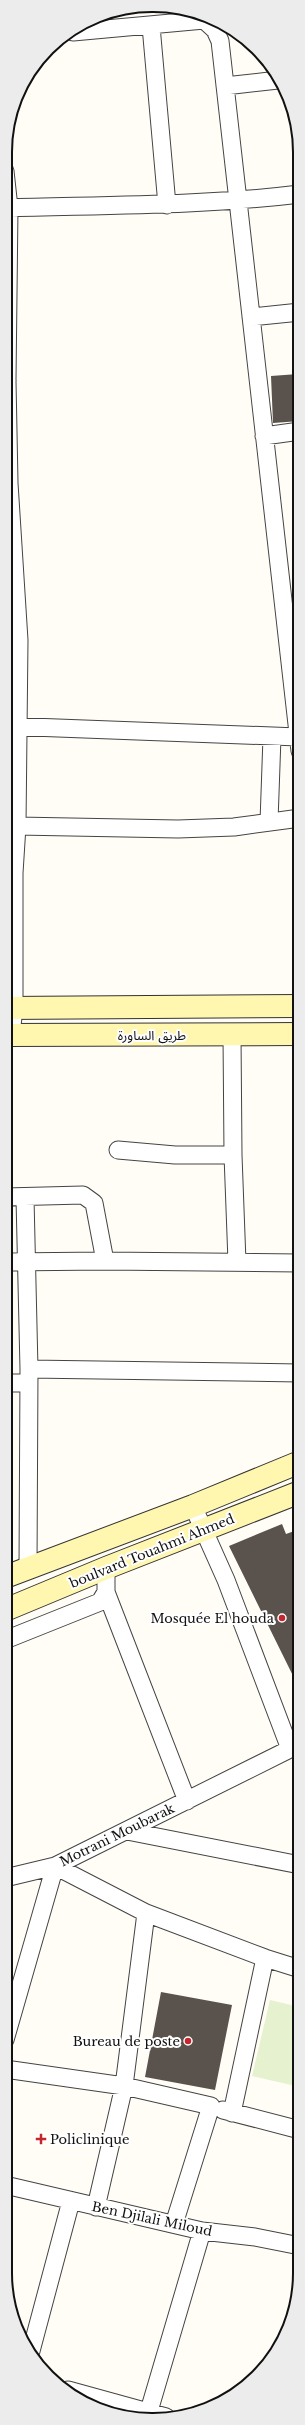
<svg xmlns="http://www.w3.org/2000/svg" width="305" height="2425" viewBox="0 0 305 2425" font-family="'Libre Baskerville','Noto Sans Arabic',serif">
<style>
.pitch{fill:#e6f2cf}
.building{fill:#5a524d}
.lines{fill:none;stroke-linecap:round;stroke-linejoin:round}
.minor-casing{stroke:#444;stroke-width:19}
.secondary-casing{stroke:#333;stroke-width:24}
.minor{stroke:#fff;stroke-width:17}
.secondary{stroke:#fff6b0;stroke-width:22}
.poi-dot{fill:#c4262e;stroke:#fff;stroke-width:1.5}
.labels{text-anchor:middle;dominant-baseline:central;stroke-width:4;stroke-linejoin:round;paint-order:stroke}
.street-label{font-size:13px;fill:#111;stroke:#fff}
.poi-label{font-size:13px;fill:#111;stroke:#fff;text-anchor:end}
.rim{fill:none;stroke:#111;stroke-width:2}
</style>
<rect width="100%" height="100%" fill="#fffdf5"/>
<path class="pitch" d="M270,2000l30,7v80l-48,-11z"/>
<path class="building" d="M298,374l2,47 -27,2 -2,-47z
M282,1524l4,10 14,-5v161l-71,-144z
M161,1992l71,13 -17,85 -70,-13z"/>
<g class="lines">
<defs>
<path id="minor" d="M151,26l16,179
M73,32l131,-12 11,10 5,11 80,710
M225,86l53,-6
M5,171l4,37 -2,173 2,102 10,157 -2,186 -3,47v135l-3,27
M5,208c99,-3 197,-2 295,-14
M251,317l49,-5
M264,436l36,-5
M5,726l293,11
M269,822l3,-85
M17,826l161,3 56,-2 66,-9
M232,1035l1,120 4,107
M118,1150l57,5h58
M5,1197l78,-2 11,8 11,58 195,2
M25,1198l4,171 -1,199
M5,1262l100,-1
M29,1369l271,4
M5,1383h23
M193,1506l33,74 64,169
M106,1592l81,209
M5,1640l95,-38 6,-10v-24
M127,1831l173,34
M146,1913l119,45 -33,155
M265,1958l35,11
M5,2040l50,-174 235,-117 10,-1
M5,2069l119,17 22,-173 -91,-47 -50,12
M223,2110l77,20
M5,2185l197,46 53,6 45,9
M96,2207l28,-121 87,20 -37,118
M31,2351l40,-150
M68,2390l98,27
M149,2411l53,-180"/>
<path id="secondary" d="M5,1008l295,-2
M5,1035l295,-1
M5,1577l188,-71 107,-44
M5,1610l101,-42 194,-76"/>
</defs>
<use href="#minor" class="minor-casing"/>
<use href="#secondary" class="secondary-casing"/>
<use href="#minor" class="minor"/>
<use href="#secondary" class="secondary"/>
</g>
<g class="poi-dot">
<circle cx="282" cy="1618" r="4"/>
<circle cx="188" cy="2041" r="4"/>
<path d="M39 2133h4v4h4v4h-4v4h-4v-4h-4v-4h4z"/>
</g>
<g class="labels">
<g class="street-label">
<text x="152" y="1035">طريق الساورة</text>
<text transform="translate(152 1551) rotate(-22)">boulvard Touahmi Ahmed</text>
<text transform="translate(117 1835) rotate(-26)">Motrani Moubarak</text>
<text transform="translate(152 2219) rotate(12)">Ben Djilali Miloud</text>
</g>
<g class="poi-label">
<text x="274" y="1618">Mosquée El houda</text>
<text x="180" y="2041">Bureau de poste</text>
<text x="50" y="2139" text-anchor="start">Policlinique</text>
</g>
</g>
<path d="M0 0H305V2425H0ZM152 12H153A140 140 0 0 1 293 152V2273A140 140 0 0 1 153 2413H152A140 140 0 0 1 12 2273V152A140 140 0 0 1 152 12Z" fill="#ececec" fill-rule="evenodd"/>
<path class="rim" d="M152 12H153A140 140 0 0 1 293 152V2273A140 140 0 0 1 153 2413H152A140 140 0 0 1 12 2273V152A140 140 0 0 1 152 12Z"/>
</svg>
